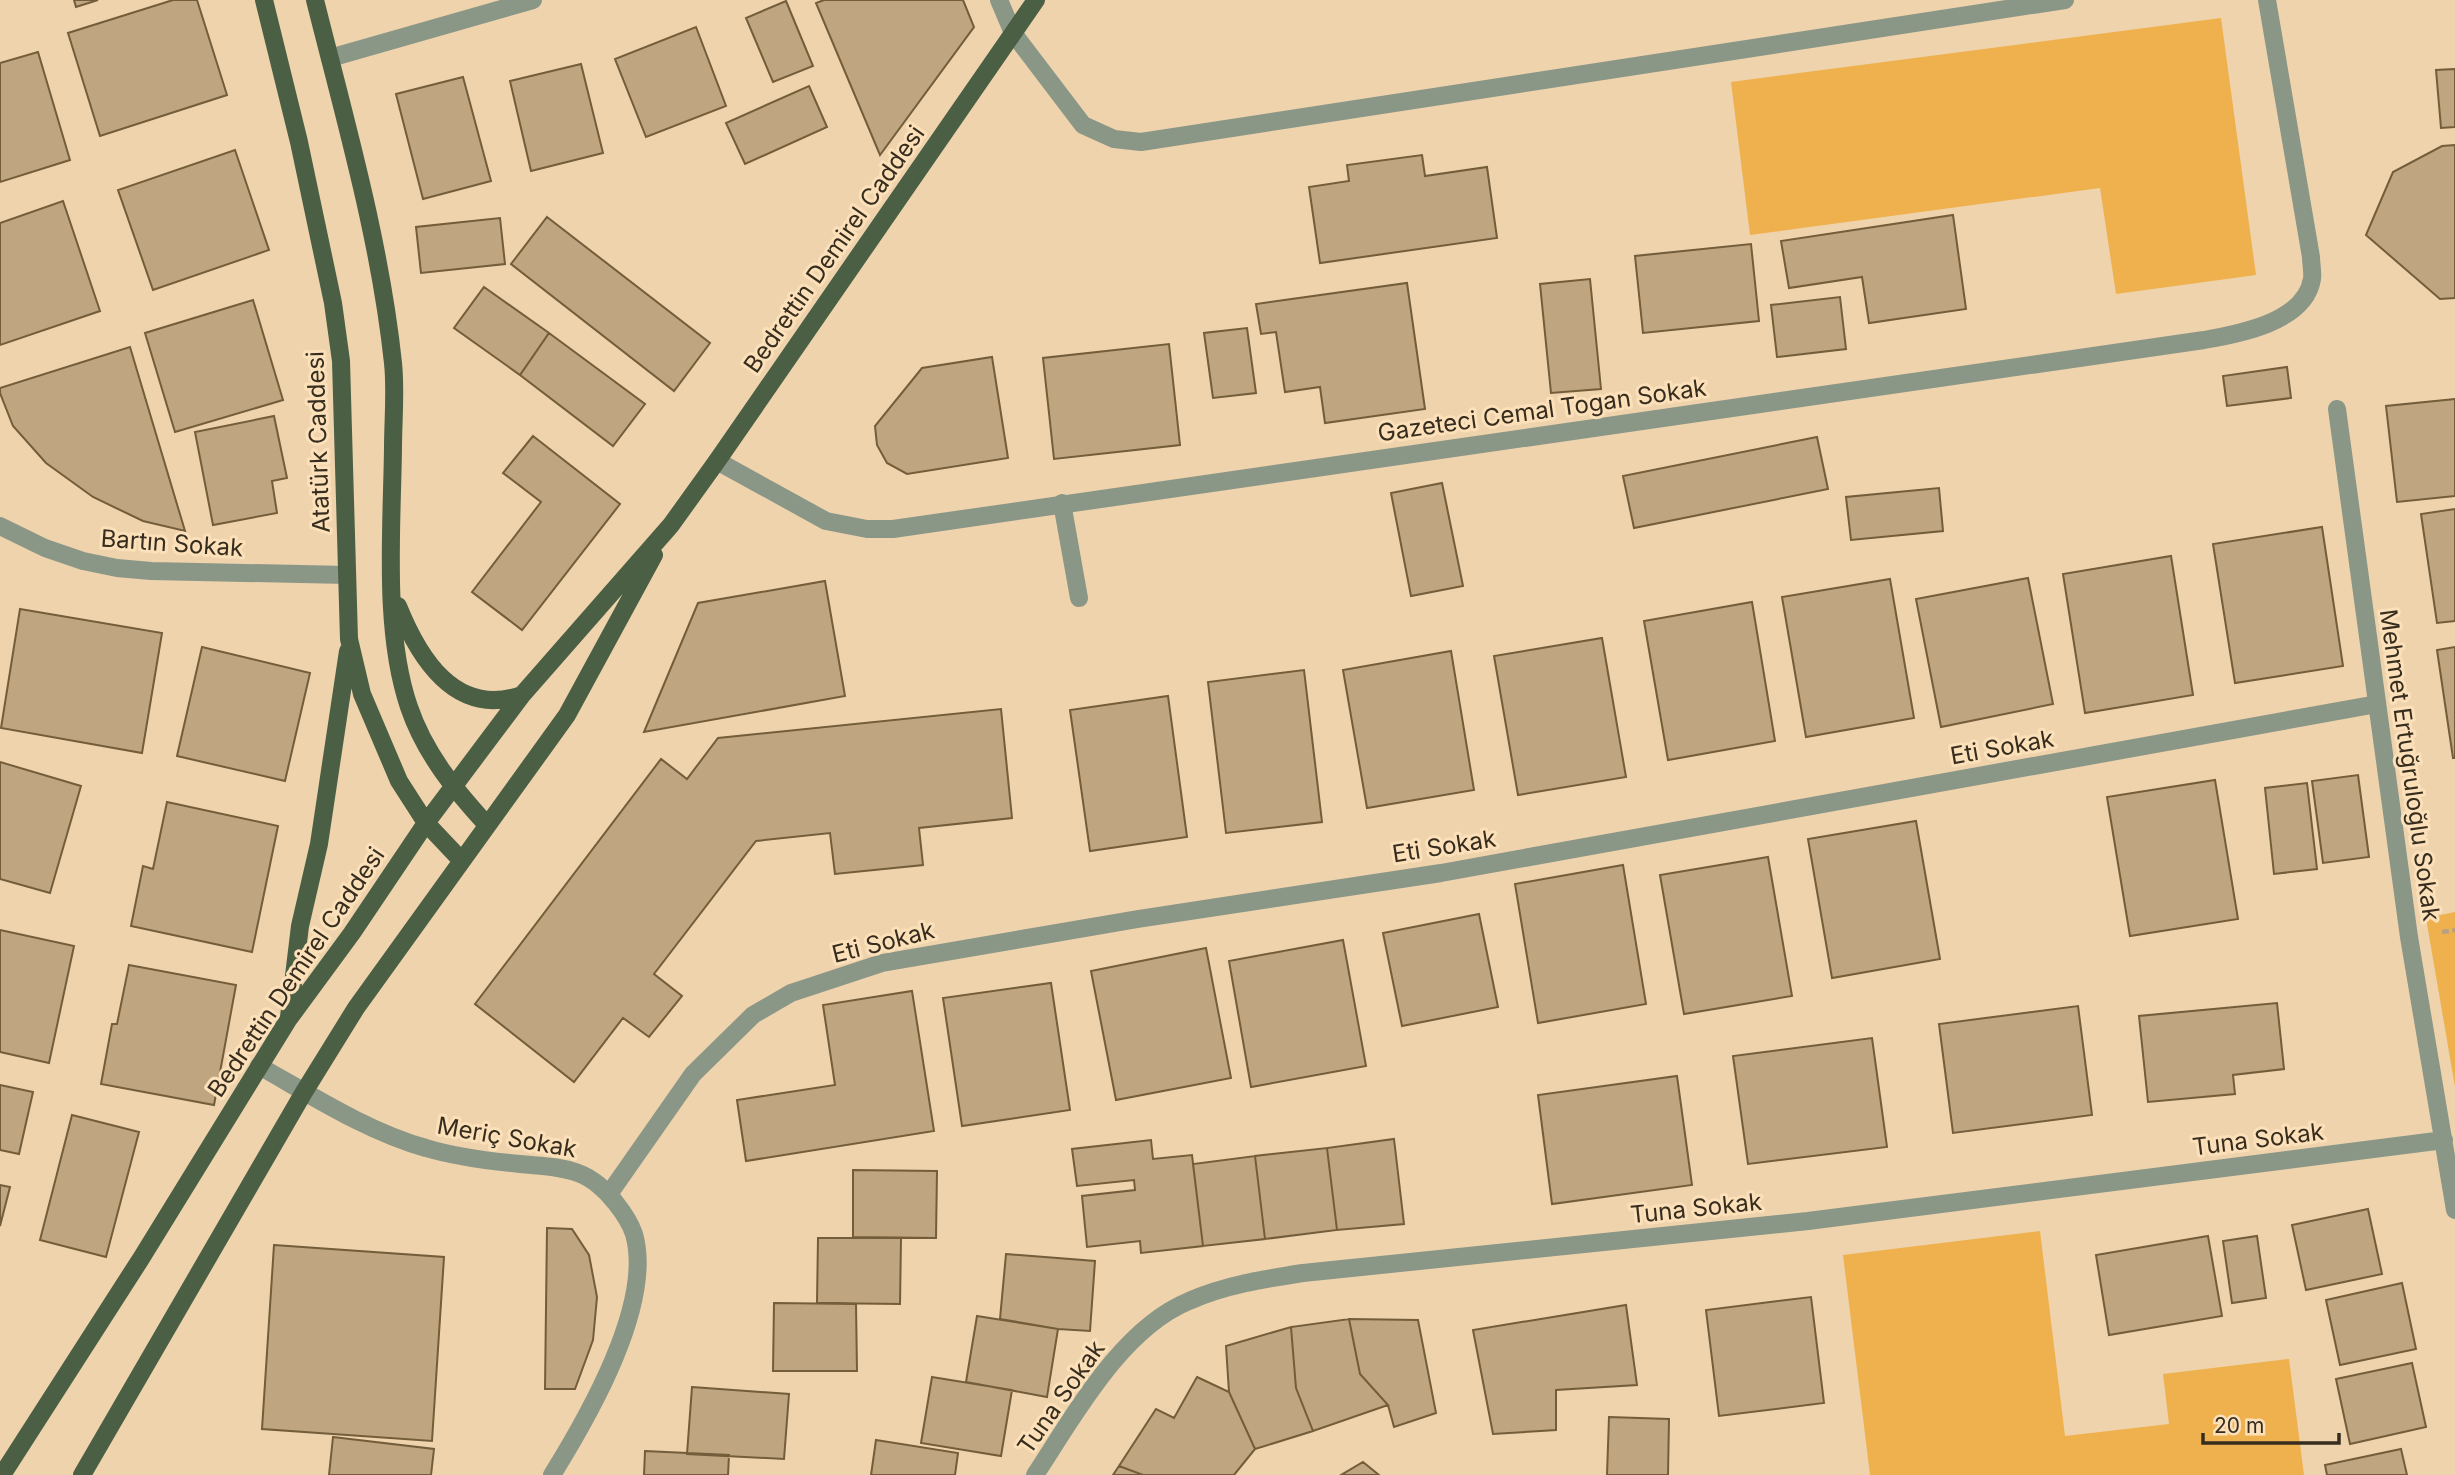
<svg xmlns="http://www.w3.org/2000/svg" width="2455" height="1475" viewBox="0 0 2455 1475" font-family="Inter,sans-serif">
<style>
.green{fill:#eeb14d}
.building{fill:#bfa680;stroke:#745d3a;stroke-width:2}
.lines{fill:none;stroke-linecap:round;stroke-linejoin:round}
.path{stroke:#b7a182;stroke-width:4.5;stroke-dasharray:7 3.5;stroke-linecap:butt}
.lane{stroke:#8a9686;stroke-width:18}
.street{stroke:#8a9686;stroke-width:18}
.primary{stroke:#4b5f44;stroke-width:18}
.labels{text-anchor:middle;dominant-baseline:central;stroke-width:6;stroke-linejoin:round;paint-order:stroke}
.street-label{font-size:24px;fill:#372d1e;stroke:#fbe0b9}
</style>
<rect width="100%" height="100%" fill="#eed3ad"/>
<path class="green" d="M2221,18l35,257 -140,19 -16,-106 -350,47 -19,-153z
M2455,912v175l-29,-169z
M2040,1231l25,205 104,-12 -6,-50 126,-15 15,116h-434l-27,-220z"/>
<path class="building" d="M74,0h24l-22,7z
M173,0h24l30,95 -127,41 -32,-103z
M824,0h139l11,27 -94,128 -64,-152z
M786,1l27,65 -40,16 -27,-64z
M696,27l30,79 -80,31 -31,-78z
M38,52l32,108 -70,22v-119z
M581,64l22,89 -72,18 -21,-90z
M2455,69v58l-14,1 -5,-58z
M463,77l28,104 -68,18 -27,-105z
M809,86l18,41 -82,37 -19,-41z
M2455,145v153l-15,1 -74,-64 27,-63 49,-26z
M235,150l34,100 -116,40 -35,-100z
M1422,155l3,21 62,-9 10,71 -177,25 -11,-76 40,-6 -2,-16z
M63,201l37,110 -100,34v-122z
M1953,215l13,94 -97,14 -7,-46 -73,11 -8,-47z
M547,217l163,126 -36,48 -163,-127z
M500,218l5,46 -84,9 -5,-46z
M1751,244l8,77 -116,12 -8,-77z
M1590,279l11,110 -50,4 -11,-109z
M1407,283l18,126 -100,14 -5,-36 -35,5 -9,-60 -15,2 -5,-30z
M484,287l65,46 -29,42 -66,-47z
M1840,297l6,52 -69,8 -6,-52z
M253,300l30,100 -108,32 -30,-99z
M1247,328l9,65 -43,5 -9,-65z
M549,333l96,71 -32,42 -93,-71z
M1169,344l11,101 -126,14 -11,-101z
M130,347l55,184 -42,-10 -50,-24 -47,-34 -33,-37 -13,-33v-5z
M992,357l16,101 -101,16 -20,-11 -10,-18 -2,-19 47,-58z
M2287,367l4,31 -64,8 -4,-30z
M2455,399v97l-58,6 -11,-96z
M274,416l13,62 -15,3 5,32 -64,12 -18,-93z
M533,436l87,68 -98,126 -50,-38 69,-90 -38,-29z
M1817,437l11,52 -194,39 -11,-52z
M1442,483l21,103 -52,10 -20,-103z
M1939,488l4,43 -92,9 -5,-43z
M2455,509v112l-18,2 -16,-109z
M2322,527l21,139 -108,17 -22,-139z
M2171,556l22,139 -108,18 -22,-139z
M2028,578l25,126 -112,23 -25,-128z
M1890,579l24,139 -108,19 -24,-140z
M825,581l20,115 -201,36 54,-129z
M1752,602l23,139 -107,19 -24,-139z
M20,609l142,24 -20,120 -141,-25z
M1602,638l24,139 -108,18 -24,-139z
M202,647l108,26 -25,108 -108,-25z
M2455,647v111h-2l-16,-108z
M1451,651l23,139 -107,18 -24,-138z
M1304,670l18,152 -96,11 -18,-151z
M1168,696l19,141 -97,14 -20,-141z
M1001,709l11,109 -93,10 4,37 -88,9 -5,-41 -74,8 -102,133 28,22 -33,41 -26,-19 -49,64 -99,-78 186,-245 26,20 31,-41z
M0,762l81,24 -31,107 -50,-14z
M2358,775l11,82 -46,6 -11,-82z
M2215,780l23,139 -108,17 -23,-139z
M2307,783l10,86 -43,5 -9,-86z
M167,802l111,24 -26,126 -121,-26 12,-60 10,3z
M1916,821l24,138 -108,19 -24,-139z
M1768,857l24,139 -108,18 -24,-139z
M1623,865l23,139 -108,19 -23,-139z
M1479,914l19,93 -96,19 -19,-93z
M0,930l74,16 -25,117 -49,-11z
M1343,940l23,126 -115,21 -22,-126z
M1206,948l25,130 -115,22 -25,-129z
M129,965l107,20 -22,120 -113,-21 11,-60h5z
M1051,983l19,127 -108,16 -19,-128z
M912,991l22,140 -188,30 -9,-61 98,-15 -12,-80z
M2277,1003l7,66 -51,6 2,19 -87,8 -9,-86z
M2078,1006l14,109 -139,18 -14,-109z
M1872,1038l15,109 -139,17 -15,-108z
M1677,1076l15,109 -140,19 -14,-109z
M0,1085l33,7 -14,62 -19,-4z
M72,1115l67,17 -33,125 -66,-17z
M1394,1139l10,85 -67,6 -10,-82z
M1151,1140l2,19 39,-4 11,91 -62,7 -1,-12 -53,6 -5,-51 53,-6 -1,-10 -57,6 -5,-37z
M1327,1148l10,82 -72,9 -10,-83z
M1255,1156l10,83 -62,7 -10,-82z
M853,1170l84,1 -1,67 -83,-1z
M0,1185l10,2 -10,39z
M2368,1209l14,65 -76,16 -14,-65z
M547,1228l25,1 17,26 8,42 -4,43 -18,49h-30z
M2208,1236l14,80 -113,19 -13,-80z
M2257,1236l9,62 -34,5 -9,-62z
M818,1238h83l-1,66 -83,-1z
M274,1245l170,12 -12,184 -170,-12z
M1006,1254l89,7 -5,70 -32,-2 -58,-10z
M2402,1283l14,66 -76,16 -14,-65z
M1811,1297l13,106 -105,13 -13,-106z
M774,1303l82,1 1,67h-84z
M1626,1305l11,80 -81,5v40l-63,4 -20,-104z
M977,1316l81,13 -11,68 -81,-15z
M1349,1319l69,1 18,93 -42,14 -6,-22 -28,-31z
M1349,1319l11,55 28,31 -75,26 -17,-43 -5,-61z
M1291,1327l5,61 17,43 -58,18 -26,-57 -3,-46z
M2412,1363l14,64 -76,17 -14,-65z
M932,1377l80,13 -11,66 -80,-13z
M1197,1377l32,15 26,57 -21,26h-91l-24,-9 37,-57 18,9z
M692,1387l97,7 -5,65 -97,-5z
M1609,1417l60,2 -1,56h-61z
M333,1437l101,12 -3,26h-102z
M876,1440l82,13 -3,22h-84z
M2401,1449l6,26h-80l-2,-10z
M645,1451l84,4 -1,20h-84z
M1363,1462l16,13h-38z
M1119,1466l24,9h-30z"/>
<g class="lines">
<path class="path" d="M2442,932l13,-2"/>
<path class="lane" d="M1062,503l17,95"/>
<path class="street" d="M999,0l14,33 70,92 31,14 27,3 924,-142
M330,58l203,-58
M2337,409l72,528 46,273
M717,461l109,60 41,8h26l1311,-189c35,-6 101,-18 108,-61 1,-7 -1,-15 -1,-22l-44,-257
M0,526l45,22 38,13 34,7 34,3 196,4
M259,1066c52,29 109,66 167,82 30,9 62,13 94,16 19,2 40,2 58,9 14,5 28,17 37,29 8,10 15,20 19,32 20,70 -46,183 -82,241
M609,1194l84,-120 60,-59 38,-22 91,-30 256,-44 303,-46 936,-169
M1035,1475c39,-59 86,-146 154,-174 36,-16 75,-22 114,-28l505,-52 636,-81"/>
<path class="primary" d="M264,0l35,142 34,161 8,58 8,278 13,55 37,87 27,42 35,37
M315,0c30,120 65,240 78,363 3,28 0,57 0,85 -1,80 -10,183 16,259 16,47 46,83 78,118
M398,606c21,52 57,112 124,89
M289,1017l11,-91 19,-82 29,-193
M2,1475l140,-218 146,-237 64,-87 74,-110 96,-128 149,-170 46,-64 319,-461
M82,1475l222,-383 52,-84 211,-293 87,-160"/>
</g>
<g class="labels">
<g class="street-label">
<text transform="translate(834 249) rotate(-55)">Bedrettin Demirel Caddesi</text>
<text transform="translate(1542 410) rotate(-8)">Gazeteci Cemal Togan Sokak</text>
<text transform="translate(318 442) rotate(-92)">Atatürk Caddesi</text>
<text transform="translate(172 543) rotate(4)">Bartın Sokak</text>
<text transform="translate(2002 747) rotate(-10)">Eti Sokak</text>
<text transform="translate(2410 765) rotate(82)">Mehmet Ertuğruloğlu Sokak</text>
<text transform="translate(1444 846) rotate(-9)">Eti Sokak</text>
<text transform="translate(883 942) rotate(-14)">Eti Sokak</text>
<text transform="translate(296 972) rotate(-56)">Bedrettin Demirel Caddesi</text>
<text transform="translate(507 1137) rotate(10)">Meriç Sokak</text>
<text transform="translate(2258 1139) rotate(-7)">Tuna Sokak</text>
<text transform="translate(1696 1208) rotate(-6)">Tuna Sokak</text>
<text transform="translate(1061 1397) rotate(-55)">Tuna Sokak</text>
</g>
</g>
<path d="M2203 1433v10h136v-10" fill="none" stroke="#372d1e" stroke-width="3.5"/>
<text x="2214" y="1433" font-size="21" fill="#372d1e" stroke="#fbe0b9" stroke-width="5" paint-order="stroke">20 m</text>
</svg>
